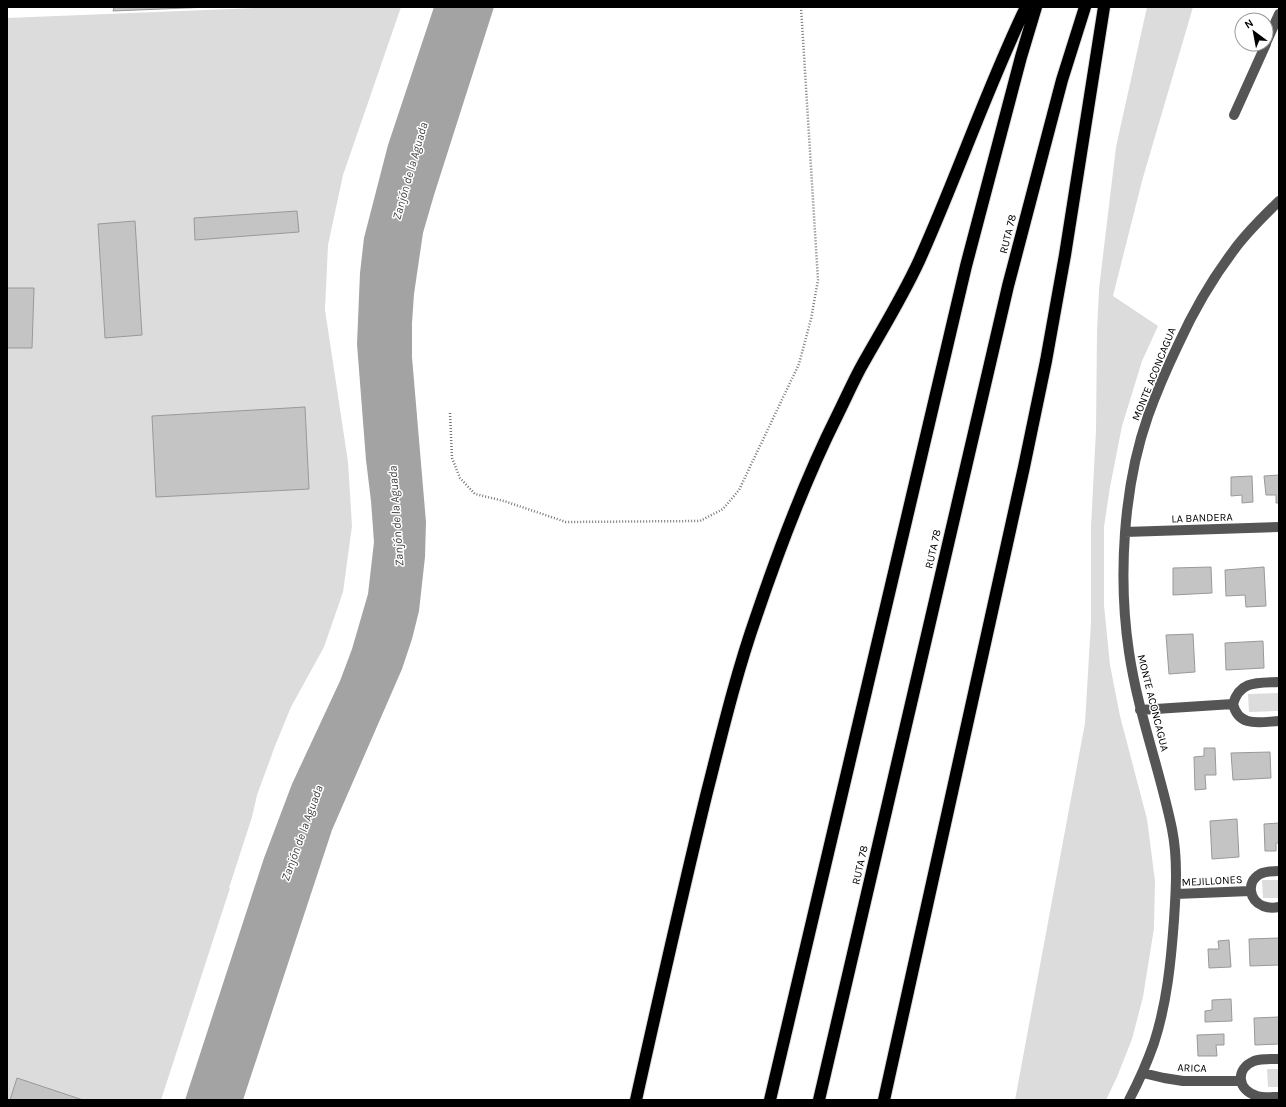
<svg xmlns="http://www.w3.org/2000/svg" width="1286" height="1107" viewBox="0 0 1286 1107" font-family="Karla,sans-serif">
<style>
.green{fill:#dcdcdc}
.water{fill:#a3a3a3}
.building{fill:#c4c4c4;stroke:#999}
.lines{fill:none;stroke-linecap:round;stroke-linejoin:round}
.highway-casing{stroke:#dbdbdb;stroke-width:14}
.path{stroke:#777;stroke-width:2.5;stroke-dasharray:1 2;stroke-linecap:butt}
.minor{stroke:#555;stroke-width:10}
.highway{stroke:#000;stroke-width:12}
.labels{text-anchor:middle;dominant-baseline:central;stroke-width:3;stroke-linejoin:round;paint-order:stroke}
.street-label{font-size:11px;fill:#000;stroke:#fff}
.water-label{font-size:12px;font-style:italic;fill:#444;stroke:#fff}
</style>
<rect width="100%" height="100%" fill="#fff"/>
<path class="green" d="M278,7h123l-58,168 -15,70 -3,65 23,152 4,64 -9,66 -19,55 -33,60 -16,39 -18,49 -5,22 -23,71h1l-69,212h-154v-1082z
M1147,7h46l-51,174 -29,115 45,30 -16,35 -20,65 -12,61 -6,40v78l6,60 10,51 27,103 8,62 -1,47 -11,69 -11,42 -15,38 -11,23h-91l70,-377 6,-101v-95l5,-97 1,-98 2,-43 17,-142z
M1279,693v18l-30,1 -1,-18z
M1262,880h17v18h-16z
M1267,1069h12v18h-11z"/>
<path class="water" d="M434,7h60l-60,188 -11,38 -9,61 -2,29v34l14,165 -1,35 -6,54 -7,28 -10,30 -70,161 -89,270h-58l79,-242 28,-74 48,-103 12,-32 16,-55 6,-52 -3,-41 -5,-41 -9,-116 3,-71 4,-35 24,-93z"/>
<path class="building" d="M114,7h96l-97,4z
M297,211l2,21 -104,8 -1,-22z
M135,221l7,114 -37,3 -7,-114z
M7,288h27l-2,60h-25z
M305,407l4,82 -153,8 -4,-81z
M1279,475v28h-3v-8h-10l-2,-19z
M1252,476l1,26 -11,1v-8l-11,1v-19z
M1211,567l1,26 -39,2v-27z
M1264,567l2,39 -20,1 -1,-12 -19,1 -1,-26z
M1193,634l2,38 -26,2 -3,-39z
M1263,641l1,27 -38,2 -1,-27z
M1204,748h11l1,27h-11l1,14 -11,1 -1,-33 10,-1z
M1270,752l1,26 -38,2 -2,-27z
M1237,819l2,38 -27,2 -2,-38z
M1279,823v20h-3v8h-11l-1,-27z
M1279,938v27l-29,1 -1,-27z
M1229,940l2,27 -22,1 -1,-19h11l-1,-8z
M1231,999l1,22 -27,1v-11l7,-1v-10z
M1279,1017v27l-24,1 -1,-27z
M1224,1034v11h-8l1,11h-19l-1,-21z
M17,1078l66,22h-73z"/>
<g class="lines">
<defs>
<path id="highway" d="M636,1100c23,-103 46,-206 71,-308 15,-59 29,-118 49,-175 23,-68 49,-137 81,-201 8,-16 15,-32 23,-47 20,-36 42,-71 59,-108 38,-84 67,-171 107,-254
M770,1100l196,-834 55,-209 15,-50
M819,1100l189,-814 54,-206 23,-73
M884,1100l140,-633 22,-106 19,-106 39,-248"/>
</defs>
<use href="#highway" class="highway-casing"/>
<path class="path" d="M450,413l2,45 8,20 15,16 29,7 62,21 134,-1 23,-12 16,-19 60,-126 12,-45 7,-39 -17,-273"/>
<path class="minor" d="M1266,43l13,-29
M1234,115l32,-71
M1125,532l154,-5
M1279,682c-21,1 -39,-2 -46,22 6,24 27,18 46,17
M1140,710l93,-6
M1279,871c-6,0 -13,0 -19,3 -14,8 -11,26 3,32 5,2 11,2 16,1
M1176,894l74,-3
M1279,1059c-8,0 -17,-1 -25,2 -19,8 -17,29 3,35 7,2 15,1 22,1
M1143,1073l21,5 19,3h57
M1129,1100c10,-19 18,-37 25,-57 13,-40 17,-82 20,-123 2,-30 4,-61 -2,-91 -12,-59 -34,-116 -43,-177 -11,-74 -6,-165 19,-236 9,-25 19,-48 30,-71 15,-33 34,-66 56,-95 13,-18 30,-34 45,-49"/>
<use href="#highway" class="highway"/>
</g>
<g class="labels">
<g class="street-label">
<text transform="translate(1008 234) rotate(-76)">RUTA 78</text>
<text transform="translate(1154 374) rotate(-68)">MONTE ACONCAGUA</text>
<text transform="translate(1202 518) rotate(-2)">LA BANDERA</text>
<text transform="translate(933 549) rotate(-77)">RUTA 78</text>
<text transform="translate(1153 703) rotate(76)">MONTE ACONCAGUA</text>
<text transform="translate(860 865) rotate(-77)">RUTA 78</text>
<text transform="translate(1212 881) rotate(-3)">MEJILLONES</text>
<text transform="translate(1192 1068) rotate(2)">ARICA</text>
</g>
<g class="water-label">
<text transform="translate(410 171) rotate(-74)">Zanjón de la Aguada</text>
<text transform="translate(396 516) rotate(-94)">Zanjón de la Aguada</text>
<text transform="translate(302 833) rotate(-70)">Zanjón de la Aguada</text>
</g>
</g>
<rect width="1286" height="1107" fill="none" stroke="#000000" stroke-width="16"/>
<g transform="translate(1254 32) rotate(328)"><circle r="19" fill="#ffffff" stroke="#999999"/>
<path d="M0-3L7 15L0 10L-7 15Z" fill="#000000"/>
<text y="-6" font-size="11" font-weight="bold" text-anchor="middle" fill="#000000">N</text>
</g>
</svg>
